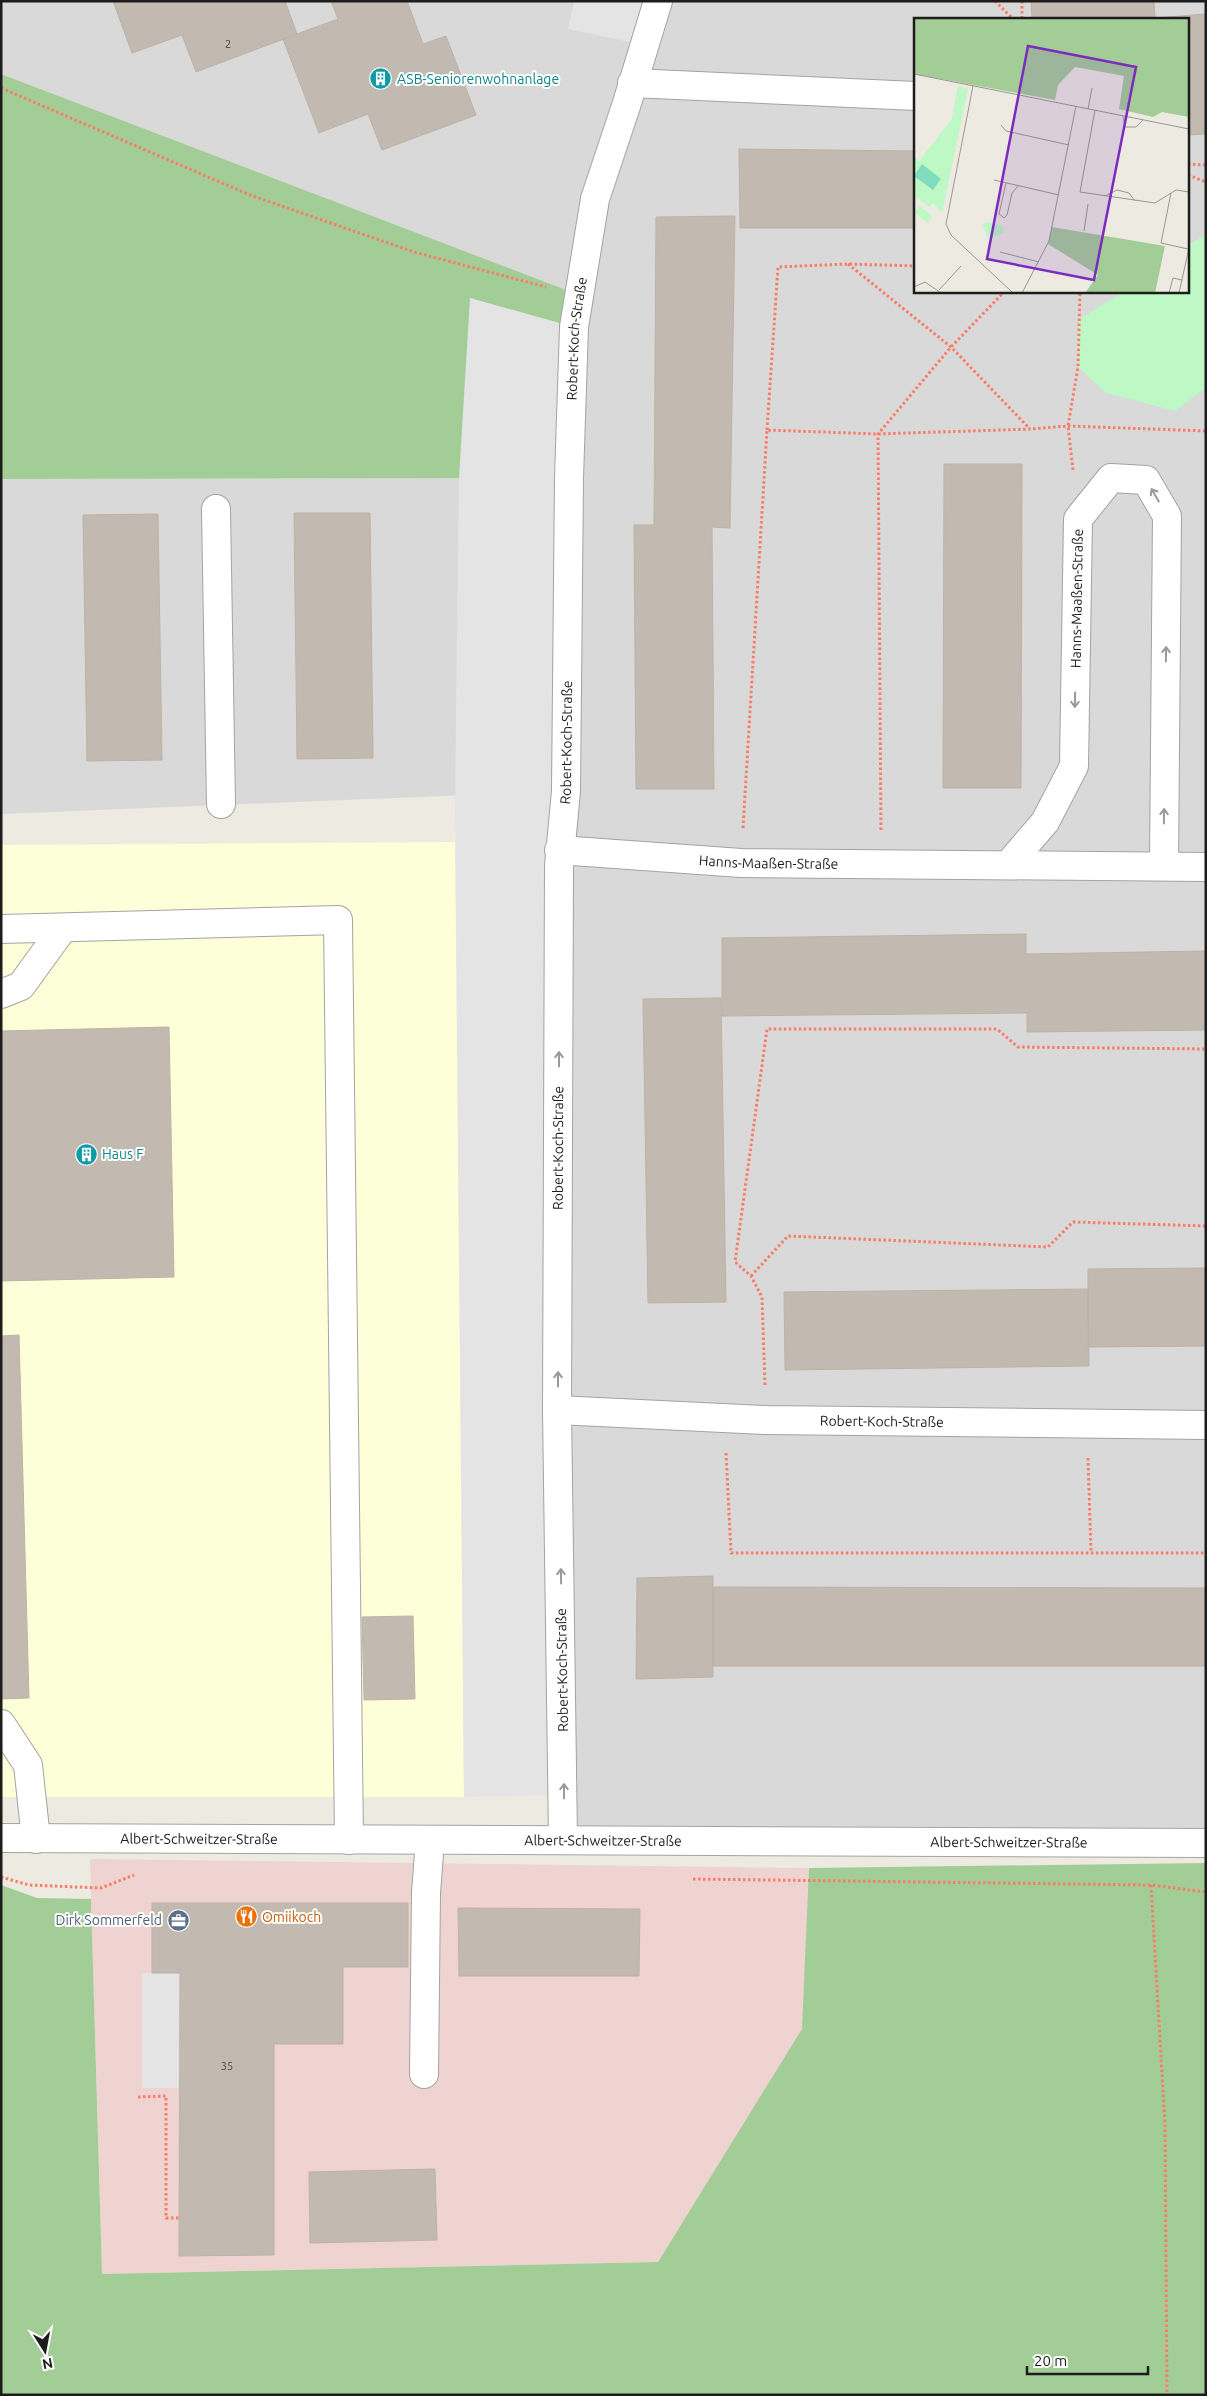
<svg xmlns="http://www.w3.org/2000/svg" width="1207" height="2396" viewBox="0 0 1207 2396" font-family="Ubuntu,sans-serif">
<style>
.residential{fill:#dad9d9;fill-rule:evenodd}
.commercial{fill:#efd3d0}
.education{fill:#fdffd9}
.forest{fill:#a3cd96}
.park{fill:#bdf8c5}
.parking{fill:#e4e4e4}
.building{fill:#c2bab1;stroke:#bfb1a4}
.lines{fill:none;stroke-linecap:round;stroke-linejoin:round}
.minor-casing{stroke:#a3a3a3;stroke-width:30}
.path{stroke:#f87e67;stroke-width:3;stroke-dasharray:2.5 2.5;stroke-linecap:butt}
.minor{stroke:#fff;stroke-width:28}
.oneway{stroke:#999}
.labels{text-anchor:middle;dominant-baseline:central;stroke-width:4;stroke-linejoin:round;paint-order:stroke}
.number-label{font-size:11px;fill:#464441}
.culture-label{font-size:14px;fill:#0d838f;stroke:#fff;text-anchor:start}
.street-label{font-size:14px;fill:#1c1c1c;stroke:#fff}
.food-label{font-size:14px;fill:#c56008;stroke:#fff;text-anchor:start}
.service-label{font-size:14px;fill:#4e5e75;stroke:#fff;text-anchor:end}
.inset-road{fill:none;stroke:#999892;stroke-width:1}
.view{fill:#7b2cbf;fill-opacity:0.15;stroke:#7b2cbf;stroke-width:2.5}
.inset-edge{fill:none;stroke:#1c1c1c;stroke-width:2.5}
</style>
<rect width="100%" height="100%" fill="#edeae1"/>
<path class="residential" d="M1,1h1205v1842l-643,-3 3,-1049 -565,23v-335l568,-1 9,-183 -577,-221zM916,19h272v272h-272z"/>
<path class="commercial" d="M90,1859l719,9 -6,161 -145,233 -556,12z"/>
<path class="education" d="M455,842l9,955h-463v-952z"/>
<path class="forest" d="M1,74l578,221 -10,183 -568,1z
M1206,1863v532h-1205v-510l36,13 54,1 11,375 556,-12 144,-233 7,-161z"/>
<path class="park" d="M1206,234v154l-31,23 -69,-18 -28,-26v-47l47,-29h63v-46z"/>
<path class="parking" d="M574,1h84l-14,44 -76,-16z
M470,298l104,29 -10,1468 -100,2 -9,-1002 4,-317z
M142,1973h38v115h-38z"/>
<path class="building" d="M113,1h172l12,33 -101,38 -14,-37 -50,18z
M331,1h76l16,43 23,-8 30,79 -94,35 -14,-36 -49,19 -36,-94 55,-20z
M1031,1h123l1,17 51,-4v120l-18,1v-116h-156z
M739,149l177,2v77h-176z
M735,216l-5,312 -18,-1 2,262h-78l-2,-264h20l2,-308z
M944,464h78l-1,324h-78z
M294,513h76l3,245 -76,1z
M158,514l4,246 -75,1 -4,-246z
M1026,934v20l180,-3v79l-179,2v-19l-305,3v-78z
M721,998l5,304 -78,1 -5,-304z
M169,1027l5,250 -173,4v-250z
M1206,1268v78l-118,1v-78z
M1088,1289l1,77 -304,4 -1,-78z
M19,1335l10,363 -28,1v-363z
M713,1576v101l-77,2 1,-101z
M713,1587l493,1v78h-493z
M413,1616l2,83 -51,1 -2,-83z
M152,1903h256v64h-65v77h-69v211l-95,1 1,-283h-28z
M458,1908l182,1 -1,67h-180z
M435,2169l2,71 -127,3 -1,-71z"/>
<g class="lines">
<defs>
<g id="minor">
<path d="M632,83l284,13"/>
<path d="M216,509l5,295"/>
<path id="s1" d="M559,850l182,13 465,4"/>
<path id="s2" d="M1009,864l36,-42 29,-56 4,-247 33,-41 35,2 21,36 -3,349"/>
<path d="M1,929l337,-9 11,920"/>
<path d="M1,994l20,-8 42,-58"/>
<path id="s3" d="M557,1410l209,10 440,5"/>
<path d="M1,1724l27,41 8,74"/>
<path id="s4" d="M1,1838l1205,5"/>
<path id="s5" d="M563,1840l-6,-430 2,-544 7,-75 3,-313 5,-151 21,-128 32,-96 31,-102"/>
<path d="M424,2074l2,-181 4,-53"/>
</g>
</defs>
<use href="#minor" class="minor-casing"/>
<path class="path" d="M995,1l18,18
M1022,1v18
M1,88l249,107 164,57 132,35
M1188,164l18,1
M1188,175l18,7
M848,264l103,83 79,82
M767,430l11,-163 70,-3 68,2
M1073,470l-5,-44 10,-59 2,-76
M743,828l24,-398 111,4 153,-5 37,-3 138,5
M881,830l-3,-396 73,-87 54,-56
M751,1276l37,-40 260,11 25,-25 133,4
M765,1385l-3,-88 -11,-21 -16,-14 32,-233h230l21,18 188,2
M726,1453l5,100h475
M1088,1458l3,94
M1,1877l28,8 72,3 33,-13
M693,1879l458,6 55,7
M1151,1885l14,240 2,270
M138,2097l28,-1v122h14"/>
<use href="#minor" class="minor"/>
</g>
<defs><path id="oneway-shaft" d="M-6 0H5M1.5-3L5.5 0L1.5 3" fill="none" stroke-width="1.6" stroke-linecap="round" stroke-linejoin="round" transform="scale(1.25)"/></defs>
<g class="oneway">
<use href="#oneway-shaft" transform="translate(1155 495) rotate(-120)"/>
<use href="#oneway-shaft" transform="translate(1166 654) rotate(-89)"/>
<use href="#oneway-shaft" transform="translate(1075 700) rotate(91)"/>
<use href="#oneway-shaft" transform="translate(1164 816) rotate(-89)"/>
<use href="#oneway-shaft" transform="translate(559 1059) rotate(-90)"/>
<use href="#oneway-shaft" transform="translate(558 1379) rotate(-90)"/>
<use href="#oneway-shaft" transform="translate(561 1576) rotate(-91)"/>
<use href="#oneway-shaft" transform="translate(564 1791) rotate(-90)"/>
</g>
<defs>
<symbol id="building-disc" viewBox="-11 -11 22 22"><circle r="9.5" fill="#0f9aa8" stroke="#fff"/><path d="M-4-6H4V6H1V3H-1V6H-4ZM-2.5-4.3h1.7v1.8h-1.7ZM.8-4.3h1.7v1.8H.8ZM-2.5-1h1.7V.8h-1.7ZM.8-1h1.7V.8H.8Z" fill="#fff"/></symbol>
<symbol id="restaurant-disc" viewBox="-11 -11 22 22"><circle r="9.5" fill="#e8710a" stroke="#fff"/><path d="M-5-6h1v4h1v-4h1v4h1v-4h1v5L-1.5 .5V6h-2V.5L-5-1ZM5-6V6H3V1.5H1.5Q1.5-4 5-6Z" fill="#fff"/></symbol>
<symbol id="office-disc" viewBox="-11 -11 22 22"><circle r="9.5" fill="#5c6f8a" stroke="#fff"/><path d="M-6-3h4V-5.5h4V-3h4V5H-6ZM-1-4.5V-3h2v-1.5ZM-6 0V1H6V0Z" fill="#fff"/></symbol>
</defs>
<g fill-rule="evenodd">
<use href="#building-disc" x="368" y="66" width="25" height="25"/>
<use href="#building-disc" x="74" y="1142" width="25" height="25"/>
<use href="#restaurant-disc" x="234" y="1904" width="25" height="25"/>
<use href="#office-disc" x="166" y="1908" width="25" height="25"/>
</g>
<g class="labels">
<g class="number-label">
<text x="228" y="44">2</text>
<text x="227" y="2066">35</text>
</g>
<g class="culture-label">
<text x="397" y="79">ASB-Seniorenwohnanlage</text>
<text x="102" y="1154">Haus F</text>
</g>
<g class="street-label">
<text stroke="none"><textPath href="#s5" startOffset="1502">Robert-Koch-Straße</textPath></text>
<text stroke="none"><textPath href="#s2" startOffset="286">Hanns-Maaßen-Straße</textPath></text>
<text stroke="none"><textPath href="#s5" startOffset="1098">Robert-Koch-Straße</textPath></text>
<text stroke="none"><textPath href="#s1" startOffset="210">Hanns-Maaßen-Straße</textPath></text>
<text stroke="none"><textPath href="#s5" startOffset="692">Robert-Koch-Straße</textPath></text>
<text stroke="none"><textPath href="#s3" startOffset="325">Robert-Koch-Straße</textPath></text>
<text transform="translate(562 1670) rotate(-91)">Robert-Koch-Straße</text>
<text stroke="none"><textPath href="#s4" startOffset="198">Albert-Schweitzer-Straße</textPath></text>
<text stroke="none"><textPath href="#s4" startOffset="602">Albert-Schweitzer-Straße</textPath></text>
<text stroke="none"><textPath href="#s4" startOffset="1008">Albert-Schweitzer-Straße</textPath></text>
</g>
<g class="food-label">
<text x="262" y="1917">Omiikoch</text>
</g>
<g class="service-label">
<text x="162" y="1920">Dirk Sommerfeld</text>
</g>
</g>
<g transform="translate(914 18)">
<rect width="275" height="275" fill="#edeae1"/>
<path d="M0,0h275v99l-27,-5 -9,5 -34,-8 5,-33 -49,-9 -17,18 -3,15 -141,-26zM138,209l113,19 -10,47h-70l13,-18 -50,-31z" fill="#a3cd96"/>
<path d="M44,68l10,3 -26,124 -9,-10 -4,4 -15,-12v-38l5,4 33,-42zM6,188l12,10 -4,7 -13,-10zM72,204l17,4 1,7 -16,6 -5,-14z" fill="#bdf8c5"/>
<path d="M8,146l19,15 -8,11 -19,-14z" fill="#7fddbd"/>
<path class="inset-road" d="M0,56l275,55M59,68l-27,138 5,11 62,58M174,91l4,-21M181,92l-15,82 75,11 21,-13 13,2M209,98l2,11h11l7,-7M87,107l5,6 63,14M80,162l65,15M92,165l-7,31 5,4 3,-3 5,-22 7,-8M257,175l-10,50 27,6M191,178l12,-6 12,3 6,8M170,213l4,-27M86,234l39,10M0,269l11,-5 16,11M25,272l22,-24M108,275l27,-52 27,-135M255,275l4,-15 9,2M265,275l10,-45"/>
<path class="view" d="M114,28l108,21 -42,213 -107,-21z"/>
<rect width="275" height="275" class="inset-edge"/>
</g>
<rect width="1207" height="2396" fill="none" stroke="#1c1c1c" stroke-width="5"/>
<g transform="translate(45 2351) rotate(169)" stroke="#ffffff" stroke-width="4" paint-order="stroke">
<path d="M0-4L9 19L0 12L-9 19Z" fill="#1c1c1c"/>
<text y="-8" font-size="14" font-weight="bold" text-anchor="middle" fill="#1c1c1c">N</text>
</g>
<path d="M1027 2366v8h121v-8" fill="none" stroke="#1c1c1c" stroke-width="2.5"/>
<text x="1034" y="2366" font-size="15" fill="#1c1c1c" stroke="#ffffff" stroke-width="4" paint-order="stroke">20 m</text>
</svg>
